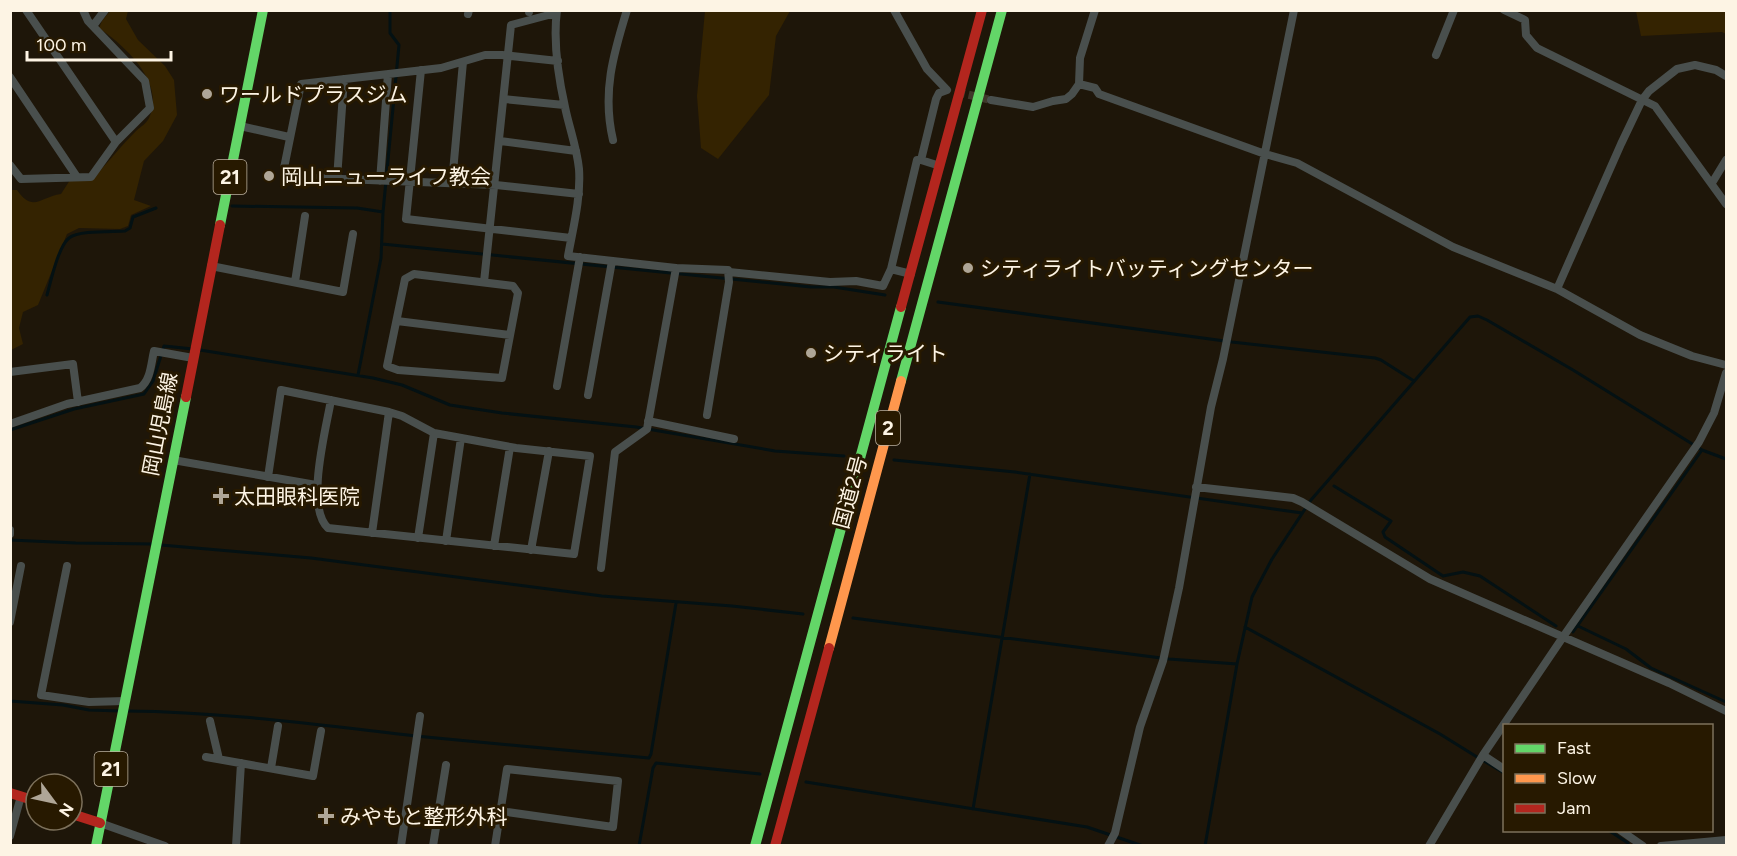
<svg xmlns="http://www.w3.org/2000/svg" width="1737" height="856" viewBox="0 0 1737 856" font-family="Figtree,'Noto Sans JP',sans-serif">
<style>
.green{fill:#342301}
.lines{fill:none;stroke-linecap:round;stroke-linejoin:round}
.stream{stroke:#041113;stroke-width:3}
.street-tunnel{stroke:#3f372a;stroke-width:8;stroke-dasharray:8 4;stroke-linecap:butt}
.street{stroke:#494f4d;stroke-width:8}
.fast{stroke:#63d668;stroke-width:10}
.slow{stroke:#ff974d;stroke-width:10}
.jam{stroke:#b3261e;stroke-width:10}
.poi-dot{fill:#afa697;stroke:#271900;stroke-width:2}
.labels{text-anchor:middle;dominant-baseline:central;stroke-width:6;stroke-linejoin:round;paint-order:stroke}
.shield{fill:#271900;stroke:#bdb2a0;stroke-width:1.5}
.shield-label{font-size:20px;font-weight:bold;fill:#fdf4e4}
.poi-label{font-size:21px;fill:#fdf4e4;stroke:#271900;text-anchor:start}
.street-label{font-size:21px;fill:#fdf4e4;stroke:#271900}
</style>
<rect width="100%" height="100%" fill="#1e1609"/>
<path class="green" d="M110,11h18l-2,8 12,21 27,26 9,14 3,35 -14,26 -19,20 -10,39 17,6 -20,9 -3,11 -8,3 -41,-1 -12,6 -29,71 -15,7 -4,16 4,16 -12,6 -1,-160h7c16,23 23,7 44,4l9,-14 23,-1c14,-16 28,-33 43,-48 4,-4 11,-8 13,-13 17,-35 -24,-72 -50,-90l3,-7z
M705,11h85l-14,25 -7,59 -51,64 -17,-11 -4,-52z
M1636,11h90v23l-4,-2 -81,4z"/>
<g class="lines">
<path class="stream" d="M232,206l125,2 26,4
M382,244l429,43h23l51,8
M47,295c4,-14 11,-48 22,-57 10,-8 43,-6 56,-7l5,-3 3,-11 23,-9
M938,302l294,40 143,16 6,2 33,21
M200,350l173,28 29,7 48,20 52,8 134,14 139,24 69,5
M358,375l23,-117 2,-46 16,-167 -9,-12v-23
M10,430l64,-21 70,-15 9,-13 11,-35 29,3
M894,460l121,12 287,41
M1334,486l57,35 -8,11 2,5 58,39 20,-4 17,4 76,50
M10,540l66,3 78,1
M161,545l150,13 291,38 130,10 71,8
M853,618l316,41 68,5
M1578,626l48,23 25,19 75,34
M1245,627l195,107 37,23
M1573,632l129,-182
M10,701l53,4 26,5 32,1
M127,711c101,1 200,15 299,26 74,7 149,14 223,21l2,-4 25,-151
M1484,761l20,12
M806,782l281,45 56,19
M973,809l57,-335
M1608,830l20,13
M639,846l14,-78 3,-5 104,11
M1205,846l32,-182 15,-67 20,-38 39,-59 159,-183 8,-1 9,4 86,50 129,80 24,9
M1718,846l8,-1"/>
<path class="street-tunnel" d="M957,92l34,8"/>
<path class="street" d="M26,10l90,132
M557,10c-4,31 1,66 8,97 4,20 12,41 14,62 2,29 -6,59 -11,87l108,12 52,2 1,12 -22,133
M894,10l33,59 20,21 -8,3 -3,6 -15,61 19,6
M1504,10l21,10 1,15 11,13 118,58 71,98
M529,12v-2
M468,14l1,-4
M93,26l12,-16
M1436,55l18,-45
M558,61l-56,-6h-17l-44,13 -140,16 -17,84 7,9 205,8 83,9
M421,70l-15,149 165,19
M10,77l67,100
M1079,84l16,4 4,6 166,60 32,9 156,84 104,42 83,46 52,21 34,9
M504,99l60,6
M991,100l42,7 20,-6 13,-2 6,-5 7,-10 1,-26 15,-48
M240,126l49,11
M613,140c-11,-47 0,-85 14,-130
M500,141l76,10
M10,165l11,14 70,-2 25,-35 34,-34 -5,-27 -57,-60 -5,-11
M337,179l7,-100
M380,181l8,-107
M452,183l11,-121
M1712,183l14,-23
M211,266l132,26 10,-58
M891,269l20,5
M729,272l101,10 26,-1 27,5 8,-17 26,-109h4
M414,274l99,12 5,7 -16,85 -104,-8 -11,-4 18,-87z
M295,282l10,-66
M484,282l27,-257 45,-12
M1557,289l64,-145 21,-44 7,-9 28,-22 18,-4 21,5 10,6
M397,321l113,14
M10,372l63,-8 5,38
M557,386l23,-129
M588,395l24,-134
M648,421l86,18
M10,424l57,-20 73,-16c11,-8 11,-25 14,-37l39,7
M173,460l143,25
M268,477l13,-87 108,22 13,4 32,17 82,15 74,8 -16,98 -246,-26c-23,-21 -2,-99 3,-128
M1196,487l97,11 9,4 128,77 239,104 57,28
M10,530v4
M372,533l17,-121
M418,538l16,-105
M446,541l15,-103
M494,546l16,-99
M531,550l18,-99
M67,566l-26,129 48,7 36,-1
M601,568l14,-116 32,-23 29,-161
M10,622l11,-56
M210,721l9,38
M1483,755l21,14
M206,757l107,19 8,-45
M271,768l7,-42
M100,823l65,23
M1620,830l23,16
M10,836l11,-40
M236,846l5,-83
M401,846l19,-130
M433,846l13,-81
M495,846l12,-77 111,12 -5,46 -113,-16
M1108,846l7,-13 25,-106 23,-66 16,-73 32,-181 12,-48 71,-349
M1429,846l54,-91 80,-118 136,-195 15,-29 12,-40
M1661,846l65,-6"/>
<path class="fast" d="M220,225l43,-215
M901,381l101,-371
M96,846l90,-449
M755,846l146,-539"/>
<path class="slow" d="M829,648l72,-267"/>
<path class="jam" d="M901,307l81,-297
M186,397l34,-172
M10,793l26,8
M72,814l28,9
M775,846l54,-198"/>
</g>
<g class="poi-dot">
<circle cx="207" cy="94" r="6"/>
<circle cx="269" cy="176" r="6"/>
<circle cx="968" cy="268" r="6"/>
<circle cx="811" cy="353" r="6"/>
<path d="M218 487h6v6h6v6h-6v6h-6v-6h-6v-6h6z"/>
<path d="M323 807h6v6h6v6h-6v6h-6v-6h-6v-6h6z"/>
</g>
<g class="labels">
<g class="shield">
<rect x="213.5" y="160" width="33" height="34" rx="4.5"/>
<rect x="876" y="411" width="24" height="34" rx="4.5"/>
<rect x="94.5" y="752" width="33" height="34" rx="4.5"/>
</g>
<g class="shield-label">
<text x="230" y="177">21</text>
<text x="888" y="428">2</text>
<text x="111" y="769">21</text>
</g>
<g class="poi-label">
<text x="219" y="94">ワールドプラスジム</text>
<text x="281" y="176">岡山ニューライフ教会</text>
<text x="980" y="268">シティライトバッティングセンター</text>
<text x="823" y="353">シティライト</text>
<text x="234" y="496">太田眼科医院</text>
<text x="340" y="816">みやもと整形外科</text>
</g>
<g class="street-label">
<text transform="translate(160 424) rotate(-79)">岡山児島線</text>
<text transform="translate(850 492) rotate(-75)">国道2号</text>
</g>
</g>
<rect width="1737" height="856" fill="none" stroke="#fdf4e4" stroke-width="24"/>
<rect x="1503" y="724" width="210" height="108" fill="#271900" stroke="#7d715b" stroke-width="1.5"/>
<rect x="1515" y="744" width="30" height="9" fill="#63d668" stroke="#7d715b" stroke-width="1.5"/>
<text x="1557" y="754" font-size="18" fill="#fdf4e4">Fast</text>
<rect x="1515" y="774" width="30" height="9" fill="#ff974d" stroke="#7d715b" stroke-width="1.5"/>
<text x="1557" y="784" font-size="18" fill="#fdf4e4">Slow</text>
<rect x="1515" y="804" width="30" height="9" fill="#b3261e" stroke="#7d715b" stroke-width="1.5"/>
<text x="1557" y="814" font-size="18" fill="#fdf4e4">Jam</text>
<g transform="translate(54 802) rotate(123)"><circle r="28" fill="#271900" stroke="#7d715b" stroke-width="1.5"/>
<path d="M0-4.5L10 22L0 15L-10 22Z" fill="#afa697"/>
<text y="-9" font-size="16" font-weight="bold" text-anchor="middle" fill="#fdf4e4">N</text>
</g>
<path d="M27 51v9h144v-9" fill="none" stroke="#fdf4e4" stroke-width="3"/>
<text x="36" y="51" font-size="18" fill="#fdf4e4" stroke="#271900" stroke-width="4.5" paint-order="stroke">100 m</text>
</svg>
